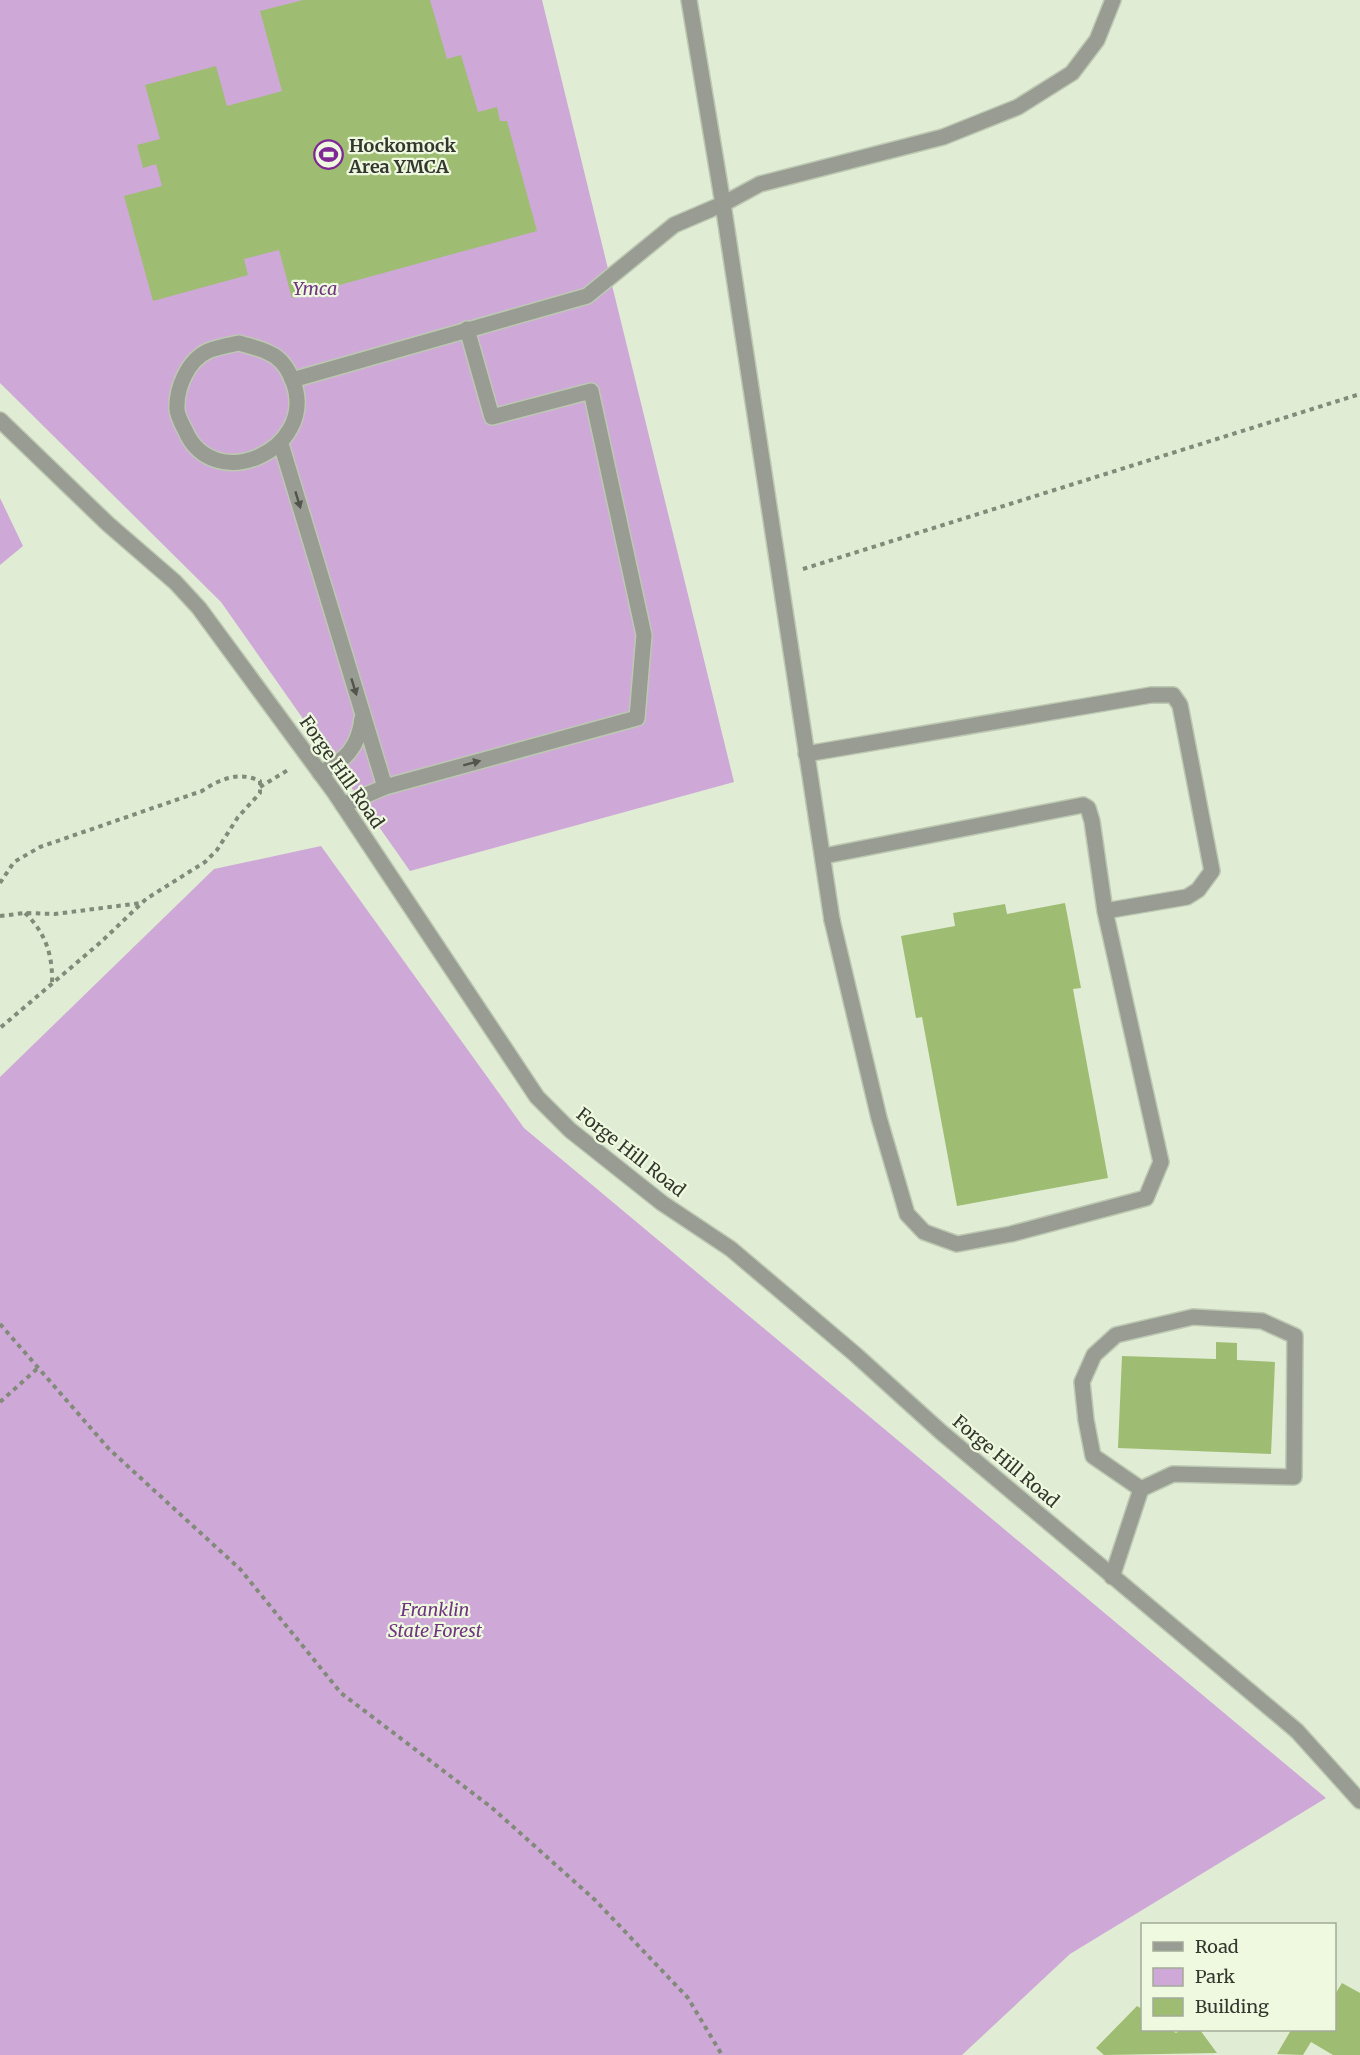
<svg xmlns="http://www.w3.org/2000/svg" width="1360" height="2055" viewBox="0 0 1360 2055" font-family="Merriweather,serif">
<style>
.green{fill:#cea9d8}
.building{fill:#9ebd73}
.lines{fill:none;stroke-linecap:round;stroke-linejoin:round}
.service-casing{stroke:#bdc8b2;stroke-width:18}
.minor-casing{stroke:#bdc8b2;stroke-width:18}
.path{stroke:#828a7a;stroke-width:4;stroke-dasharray:4.5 4.5;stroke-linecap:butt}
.service{stroke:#989c92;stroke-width:15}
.minor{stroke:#989c92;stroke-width:15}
.oneway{fill:#51554c}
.labels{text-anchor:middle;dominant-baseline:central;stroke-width:4.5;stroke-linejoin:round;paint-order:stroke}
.poi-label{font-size:18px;font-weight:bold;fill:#33372e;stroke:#eef9e0;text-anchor:start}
.park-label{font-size:18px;font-style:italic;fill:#703481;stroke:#eef9e0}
.street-label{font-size:18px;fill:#33372e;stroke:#eef9e0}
</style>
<rect width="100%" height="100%" fill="#e0ecd3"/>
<path class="green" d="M0,0h542l192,782 -324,89 -189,-269 -221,-219z
M0,498l23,48 -23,19z
M321,846l203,282 802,670 -256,156 -108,101h-962v-978l214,-208z"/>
<path class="building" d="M303,0h127l17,59 14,-4 17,57 19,-5 3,14h7l30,110 -245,67 -13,-48 -35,9 4,16 -95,26 -29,-105 38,-10 -6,-22 -13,4 -6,-23 23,-6 -15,-54 71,-19 11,40 55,-15 -22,-80z
M1065,903l16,85 -8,1 35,189 -151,28 -35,-189 -6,1 -15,-82 54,-10 -2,-13 52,-9 2,10z
M1216,1342l21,1v17l38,2 -4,92 -153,-6 4,-92 94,3z
M1342,1983l18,10v62h-27l-22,-13 -8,13 -26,-1 14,-24h43v-34z
M1137,2006l5,3v21h29l5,3 4,-3h20l17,23 -113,2 -8,-7z"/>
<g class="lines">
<defs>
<path id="service" d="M239,343c10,3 21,5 30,10 14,6 20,18 25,31 22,67 -81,112 -109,46 -3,-6 -8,-15 -8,-21 -1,-21 11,-49 31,-58 9,-4 21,-6 31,-8z
M281,444l104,343 252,-69 7,-83 -53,-244 -99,26 -25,-88
M806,754l345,-59h22l7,10 32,166 -14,19 -11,7 -82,14 56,251 -15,36 -135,36 -54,10 -33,-12 -17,-18 -28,-96 -47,-198
M320,773c25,-12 39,-26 42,-55
M343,805l42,-18
M824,856l259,-51 5,3 4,13 13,90
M1112,1577l29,-88 32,-15 121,3 1,-141 -33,-15 -69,-4 -77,18 -22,20 -12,27 4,38 7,36 48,33"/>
<path id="minor" d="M689,0l34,204 37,-20 183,-47 75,-30 54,-34 25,-33 16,-40
M292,380l295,-84 87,-71 49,-21 109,716
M0,420l108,104 67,58 24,26 136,185 202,304 33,33 92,73 69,46 125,106 85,77 356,299 63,70"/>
</defs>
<use href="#service" class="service-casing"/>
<use href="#minor" class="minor-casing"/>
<path class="path" d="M803,569l557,-175
M260,787l28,-17
M0,883l14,-21 26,-15 162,-56c18,-12 37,-20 58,-10v12l-22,24 -21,33 -12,12 -59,37 -45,43 -101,86
M25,913c21,20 28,43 27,71
M0,916l25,-3 30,1 86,-11
M0,1324l109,125 131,120 101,124 150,114 104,93 93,98 34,57
M0,1402l38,-34"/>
<use href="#service" class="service"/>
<use href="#minor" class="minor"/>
</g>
<defs><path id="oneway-solid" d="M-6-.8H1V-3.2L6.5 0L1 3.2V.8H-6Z" transform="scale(1.5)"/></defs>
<g class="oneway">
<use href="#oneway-solid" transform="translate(298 500) rotate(73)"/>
<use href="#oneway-solid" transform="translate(354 687) rotate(73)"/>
<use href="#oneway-solid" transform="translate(472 763) rotate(-15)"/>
</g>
<defs>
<symbol id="stadium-ring" viewBox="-11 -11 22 22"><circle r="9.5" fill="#eef9e0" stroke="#7e2795" stroke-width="1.5"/><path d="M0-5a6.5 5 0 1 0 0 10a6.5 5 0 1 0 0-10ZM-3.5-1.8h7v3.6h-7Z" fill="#7e2795"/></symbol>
</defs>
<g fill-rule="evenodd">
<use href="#stadium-ring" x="312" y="138" width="33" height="33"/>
</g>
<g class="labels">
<g class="poi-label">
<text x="349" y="145">Hockomock<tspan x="349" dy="21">Area YMCA</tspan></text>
</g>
<g class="park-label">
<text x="315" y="288">Ymca</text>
<text x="435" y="1609">Franklin<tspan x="435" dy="21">State Forest</tspan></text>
</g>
<g class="street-label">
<text transform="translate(342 772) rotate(55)">Forge Hill Road</text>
<text transform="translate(631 1152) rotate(38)">Forge Hill Road</text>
<text transform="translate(1006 1461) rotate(40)">Forge Hill Road</text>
</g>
</g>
<rect x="1141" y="1923" width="195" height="108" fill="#eef9e0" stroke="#a3ab99" stroke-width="1.5"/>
<rect x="1153" y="1942" width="30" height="9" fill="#989c92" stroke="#a3ab99" stroke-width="1.5"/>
<text x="1195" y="1953" font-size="18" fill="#33372e">Road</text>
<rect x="1153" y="1968" width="30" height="18" fill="#cea9d8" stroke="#a3ab99" stroke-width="1.5"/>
<text x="1195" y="1983" font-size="18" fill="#33372e">Park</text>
<rect x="1153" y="1998" width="30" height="18" fill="#9ebd73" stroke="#a3ab99" stroke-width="1.5"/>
<text x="1195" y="2013" font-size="18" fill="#33372e">Building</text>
</svg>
